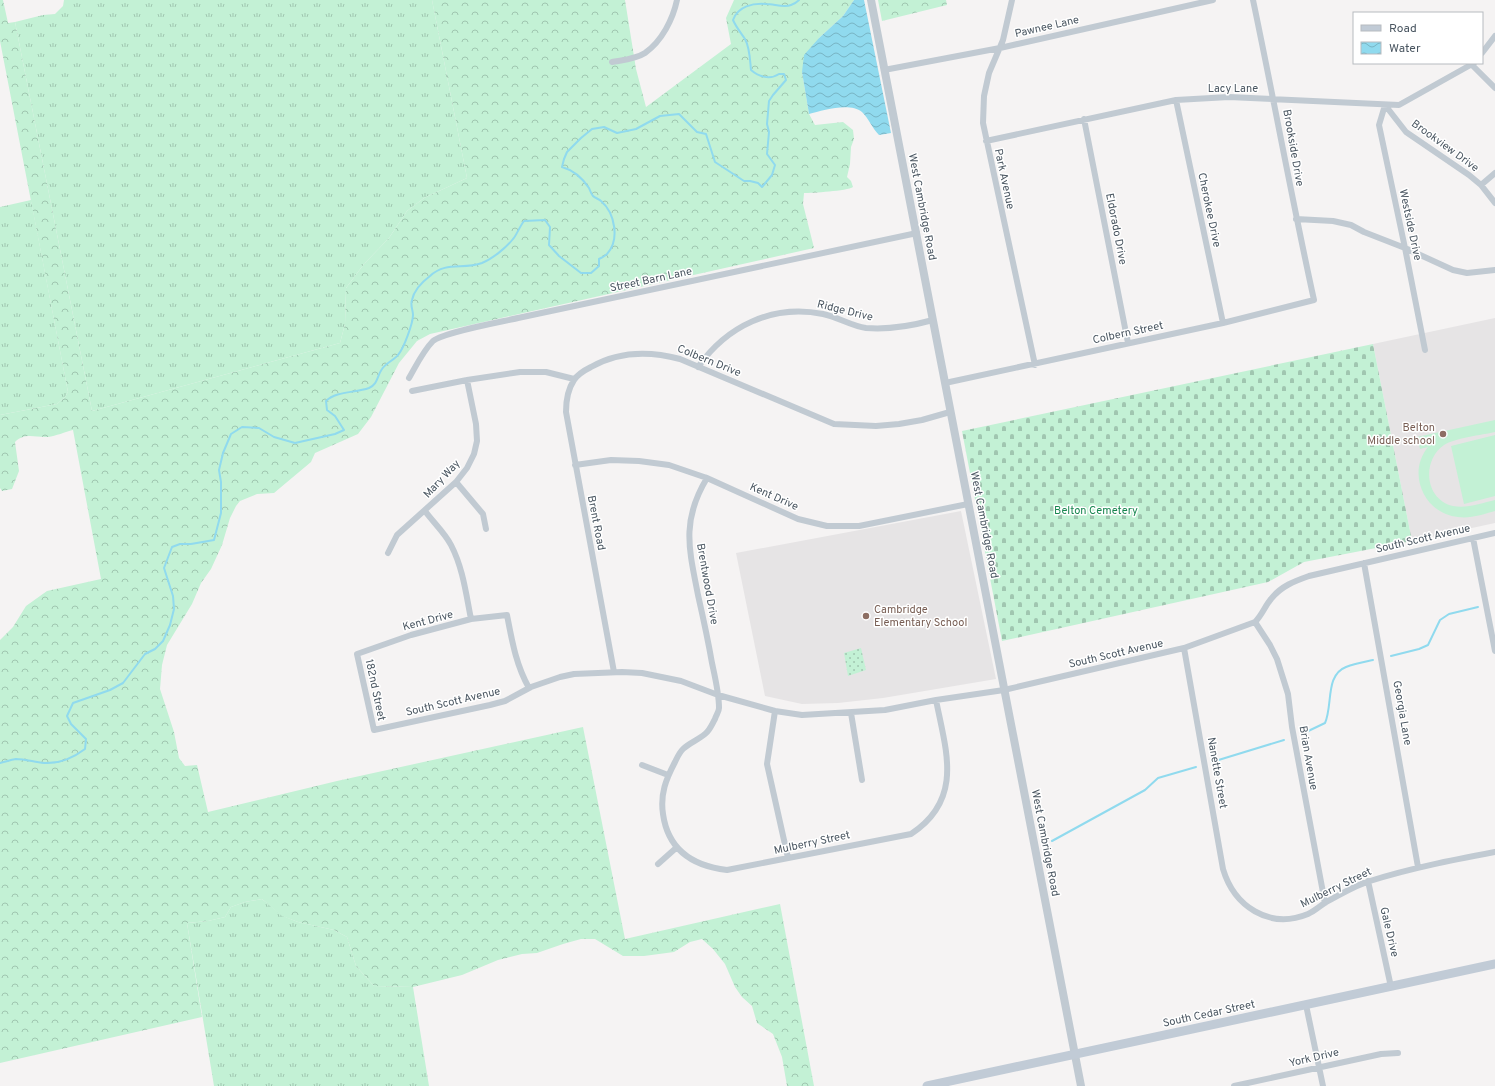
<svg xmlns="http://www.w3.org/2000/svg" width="1495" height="1086" viewBox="0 0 1495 1086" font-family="Overpass,sans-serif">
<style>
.education{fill:#e6e4e5}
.grass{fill:url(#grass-tufts)}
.forest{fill:url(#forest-crowns)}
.cemetery{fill:url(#cemetery-stones)}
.park{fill:url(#park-dots)}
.pitch{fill:#c3f1d5}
.water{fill:url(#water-waves)}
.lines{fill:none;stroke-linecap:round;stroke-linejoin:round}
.stream{stroke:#90daee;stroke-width:2}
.minor{stroke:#c1cad2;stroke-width:6}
.tertiary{stroke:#c1cad2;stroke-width:8}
.secondary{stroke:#c1cbd6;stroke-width:9}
.education-dot{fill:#8d6e63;stroke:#fff;stroke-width:1.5}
.labels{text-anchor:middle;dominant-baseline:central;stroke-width:3;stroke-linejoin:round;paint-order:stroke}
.street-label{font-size:11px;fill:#4a5661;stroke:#fff}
.education-label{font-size:11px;fill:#785e54;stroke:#fff;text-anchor:end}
.park-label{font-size:11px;fill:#17864f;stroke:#fff}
</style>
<defs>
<pattern id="grass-tufts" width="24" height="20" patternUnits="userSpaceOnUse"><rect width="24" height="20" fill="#c3f1d5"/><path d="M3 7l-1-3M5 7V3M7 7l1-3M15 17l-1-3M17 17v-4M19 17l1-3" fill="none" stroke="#a0c6b0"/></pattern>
<pattern id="forest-crowns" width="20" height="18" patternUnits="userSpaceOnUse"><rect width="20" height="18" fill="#c3f1d5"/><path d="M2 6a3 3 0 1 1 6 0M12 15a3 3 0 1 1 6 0" fill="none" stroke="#a0c6b0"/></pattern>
<pattern id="cemetery-stones" width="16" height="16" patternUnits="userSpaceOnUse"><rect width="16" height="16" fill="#c3f1d5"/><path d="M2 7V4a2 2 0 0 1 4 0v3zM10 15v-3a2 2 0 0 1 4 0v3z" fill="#a0c6b0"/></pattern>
<pattern id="park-dots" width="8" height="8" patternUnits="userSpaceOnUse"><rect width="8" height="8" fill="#c3f1d5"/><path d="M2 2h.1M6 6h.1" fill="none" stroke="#a0c6b0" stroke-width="1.8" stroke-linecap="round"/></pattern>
<pattern id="water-waves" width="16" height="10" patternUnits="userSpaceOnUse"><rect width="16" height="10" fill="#90daee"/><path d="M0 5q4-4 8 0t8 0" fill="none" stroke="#78b4c4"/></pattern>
</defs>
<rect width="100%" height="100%" fill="#f5f3f3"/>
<path class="education" d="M1495,318v205l-83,18 -39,-197z
M961,511l35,168 -113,19 -45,5 -36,1 -37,-8 -29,-143z"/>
<path class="grass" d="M64,0h368l35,178 -43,20 -17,13 -18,27 -25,26 -18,24 -1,36 -5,19 -248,68 -77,-389 28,-7 12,-1 8,-8z
M31,200l37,192 -3,5 -8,7 -57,11v-208z
M262,899l21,17 15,6 36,8 13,7 9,29 18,20 39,1 16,99h-215l-27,-163 21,-2 17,-4 6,-10 14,-5z"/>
<path class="forest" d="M0,0h3l5,23 7,-1 77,389 248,-68 5,-19 1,-36 18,-24 25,-26 18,-27 17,-13 43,-20 -35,-178h193l11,69 10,38 85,-63 -5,-26 8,-18h120l-11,16 -24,22 -17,34 7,42 6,11 28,-3 10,8 1,9 -3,8 -1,17 -3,13 4,4 2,6c-6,4 -41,6 -49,6l-1,11 11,44 -384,86 -13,7 -18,22 -28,54 -13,17 -43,19 -4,9 -37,31 -17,1 -17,7 -4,5 -6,12 -8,27 -11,24 -10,14 -9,21 -25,41 -5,20 -2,24 14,43 5,26 6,8 12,-1 11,47 129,-31 246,-54 42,212 155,-35 34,182h-27l-5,-29 -9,-23 -16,-11 -5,-17 -10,-9 -7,-10 -10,-23 -12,-15 -11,-10 -12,3 -16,10 -30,4h-21l-28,-17h-14l-18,5 -26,9 -15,1 -24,6 -36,15 -49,12 -39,-1 -18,-20 -9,-29 -13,-7 -36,-8 -16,-6 -20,-17 -17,3 -14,5 -6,10 -17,4 -21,2 15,94 -202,46v-423l13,-13 13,-21 21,-15 54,-12 -28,-149c-8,2 -17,6 -25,7 -12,1 -23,-5 -33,5l4,29 -7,18 -10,2 -2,-3v-73l57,-11 8,-7 3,-5 -68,-351z
M878,0h68l1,5 -65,16z"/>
<path class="cemetery" d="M1373,344l39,197 -108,21 -36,20 -266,59 -40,-210z"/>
<path class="park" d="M861,648l5,22 -18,6 -4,-23z"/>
<path class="pitch" d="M1495,420v12c-13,3 -40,6 -51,13 -22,15 -20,54 9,61 13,3 29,-3 42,-6v11c-11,3 -25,8 -37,6 -33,-3 -52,-43 -30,-70l-8,2 -3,-12z
M1495,435v61l-31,8 -13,-58z"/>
<path class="water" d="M854,0h10l27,133 -12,2c-7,-7 -10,-16 -17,-23 -12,-10 -39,-2 -53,2l-7,-42 2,-17 15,-17 24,-22z"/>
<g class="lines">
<path class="stream" d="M1391,656l28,-7 9,-4 12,-25 9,-6 29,-7
M1302,734l23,-11c8,-18 0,-48 21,-56 8,-3 18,-5 27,-7
M1212,762l72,-22
M0,763c5,-1 10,-3 16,-4 9,0 18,3 28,4 15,1 29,-5 41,-14l1,-10 -15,-15 -4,-8 6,-13 37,-13 13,-7 22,-29 10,-5 8,-8 7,-16 4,-16 -1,-13 -9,-28 8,-21 8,-3h11l23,-4 7,-27v-31l-2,-12 4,-17 8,-19 11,-7 17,1 15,9 21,6 40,-9 9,-4 -9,-14 -8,-6 -1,-9c10,-10 29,-8 43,-13 9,-4 8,-12 13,-19 4,-6 12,-9 16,-14 6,-7 15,-32 15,-40 0,-5 -3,-10 -1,-15 2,-10 10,-18 18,-24 16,-15 33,-6 52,-13 10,-4 24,-15 31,-24 3,-3 7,-13 11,-18l21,-1 5,7 -1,18 10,11 22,17h10l8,-7v-7c2,-1 6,-3 8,-5 13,-14 8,-41 -6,-53 -2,-2 -6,-3 -8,-5 -2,-2 -3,-6 -4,-8 -6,-9 -16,-18 -27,-21l2,-8 3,-7 14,-14 11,-9 12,-2 13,6 19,-4 24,-13 19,-2 18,18 9,2 9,28 29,19h6l8,2 4,4 10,-12 3,-10 -8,-11 2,-22 -2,-8 2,-23 4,-6 13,-15 -2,-6h-5c-9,6 -20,3 -28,-4 -1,-9 -1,-22 -6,-31 -4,-6 -9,-12 -12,-19 5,-14 20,-17 33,-16 8,0 18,4 25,1 3,-1 6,-3 8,-5
M1052,841l93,-51 13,-12 38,-11"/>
<path class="minor" d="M1012,0l-9,40 -14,33 -5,23 -1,27 52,242
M1482,53l13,-17
M612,62c11,-2 24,-3 33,-9 17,-12 28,-34 32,-53
M1472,65l23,23
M884,70l116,-22 213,-48
M1176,100l47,223
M1385,105l-6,20 26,123 20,102
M1385,105l21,27 63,43 12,10 14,18
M1084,119l44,224
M986,141l190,-41 53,-3 170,8 75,-42
M1481,185l14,-12
M1296,219l37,2 18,4 13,7 41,16 48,22 14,3 28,-3
M698,367c29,-41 74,-63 125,-53 15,3 28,12 43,14 23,2 45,-2 67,-8
M409,378c7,-12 14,-27 24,-37 11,-9 68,-19 85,-23l399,-85
M945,383l278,-60 91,-23c-22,-100 -40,-200 -61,-300
M412,391l55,-11 53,-8h26l28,7
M575,465l36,-5 28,1 30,4 38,13 91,41 29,7h32l109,-22
M707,478c-26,43 -18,71 -9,117 5,22 10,45 14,68 3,14 7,30 7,45 0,4 -3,7 -4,11 -3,5 -5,11 -10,15 -7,6 -16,9 -22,15 -4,4 -6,9 -8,13 -9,17 -15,32 -12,52 5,36 30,52 64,56l184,-36c53,-35 35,-83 25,-134
M456,482l27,32 3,15
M425,511c8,11 20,22 26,34 12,23 15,49 20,74
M1473,538l22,113
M388,553l9,-18 59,-53 11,-14 7,-14 3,-13 -1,-17 -9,-44
M1364,563l54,304
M1255,622l15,23 7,14 11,35 4,33 33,176
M1184,648l39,221c11,37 46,61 85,45 7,-3 12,-8 18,-12 14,-7 29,-17 44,-21 41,-13 83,-21 125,-29
M614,672l-48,-260c0,-11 2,-23 8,-32 4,-6 11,-10 17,-13 28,-16 59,-16 89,-8l154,65 42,2 23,-2 23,-4 28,-8
M529,688c-13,-23 -17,-47 -22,-73l-36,4 -60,16 -54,19 17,76 116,-25 15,-4 26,-14 29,-10 14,-3 48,-2 20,1 39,8 37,14 57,16 27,4 83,-5 51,-10 68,-10 180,-42 71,-26c7,-7 10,-16 16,-23 10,-13 24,-18 38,-23l186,-43
M775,711l-8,53 21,94
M851,713l11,67
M642,765l26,10
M658,864l18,-16
M1368,881l23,106
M1306,1005l17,81
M1234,1086l124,-27 23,-5 17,-1"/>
<path class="tertiary" d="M871,0l210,1086"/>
<path class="secondary" d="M927,1086l568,-122"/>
</g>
<g class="education-dot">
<circle cx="1443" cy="434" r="4"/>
<circle cx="866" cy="616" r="4"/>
</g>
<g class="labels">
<g class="street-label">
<text transform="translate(1047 27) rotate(-13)">Pawnee Lane</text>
<text x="1233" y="89">Lacy Lane</text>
<text transform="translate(1445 146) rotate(36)">Brookview Drive</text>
<text transform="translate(1293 148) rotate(80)">Brookside Drive</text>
<text transform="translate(1004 179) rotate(78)">Park Avenue</text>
<text transform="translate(922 207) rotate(79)">West Cambridge Road</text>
<text transform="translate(1209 210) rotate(78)">Cherokee Drive</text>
<text transform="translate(1410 225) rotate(78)">Westside Drive</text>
<text transform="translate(1116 229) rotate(79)">Eldorado Drive</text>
<text transform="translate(651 280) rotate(-12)">Street Barn Lane</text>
<text transform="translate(845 311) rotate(14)">Ridge Drive</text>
<text transform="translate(1128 333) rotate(-12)">Colbern Street</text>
<text transform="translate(709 361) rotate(22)">Colbern Drive</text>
<text transform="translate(442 479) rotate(-47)">Mary Way</text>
<text transform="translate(774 497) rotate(24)">Kent Drive</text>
<text transform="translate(596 523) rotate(79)">Brent Road</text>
<text transform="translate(984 525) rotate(79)">West Cambridge Road</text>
<text transform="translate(1423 539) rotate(-13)">South Scott Avenue</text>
<text transform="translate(707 584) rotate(80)">Brentwood Drive</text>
<text transform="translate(428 621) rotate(-15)">Kent Drive</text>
<text transform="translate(1116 654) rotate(-13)">South Scott Avenue</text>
<text transform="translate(375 690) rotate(78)">182nd Street</text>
<text transform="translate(453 702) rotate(-13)">South Scott Avenue</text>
<text transform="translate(1402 713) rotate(80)">Georgia Lane</text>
<text transform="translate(1308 758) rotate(80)">Brian Avenue</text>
<text transform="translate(1217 773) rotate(80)">Nanette Street</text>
<text transform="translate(812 843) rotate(-12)">Mulberry Street</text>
<text transform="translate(1045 843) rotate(79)">West Cambridge Road</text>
<text transform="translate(1336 888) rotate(-26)">Mulberry Street</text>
<text transform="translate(1389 932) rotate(77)">Gale Drive</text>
<text transform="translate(1209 1014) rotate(-12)">South Cedar Street</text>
<text transform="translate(1314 1058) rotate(-13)">York Drive</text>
</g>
<g class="education-label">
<text x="1435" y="428">Belton<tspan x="1435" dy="13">Middle school</tspan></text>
<text x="874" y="610" text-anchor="start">Cambridge<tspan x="874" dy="13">Elementary School</tspan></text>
</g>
<g class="park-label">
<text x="1096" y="511">Belton Cemetery</text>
</g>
</g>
<rect x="1353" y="12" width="130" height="52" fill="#ffffff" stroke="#b7bbc0"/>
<rect x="1361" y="25" width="20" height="6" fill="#c1cbd6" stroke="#b7bbc0"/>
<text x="1389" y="32" font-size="12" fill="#4a5661">Road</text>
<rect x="1361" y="42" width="20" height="12" fill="url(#water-waves)" stroke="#b7bbc0"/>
<text x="1389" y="52" font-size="12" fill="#4a5661">Water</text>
</svg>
